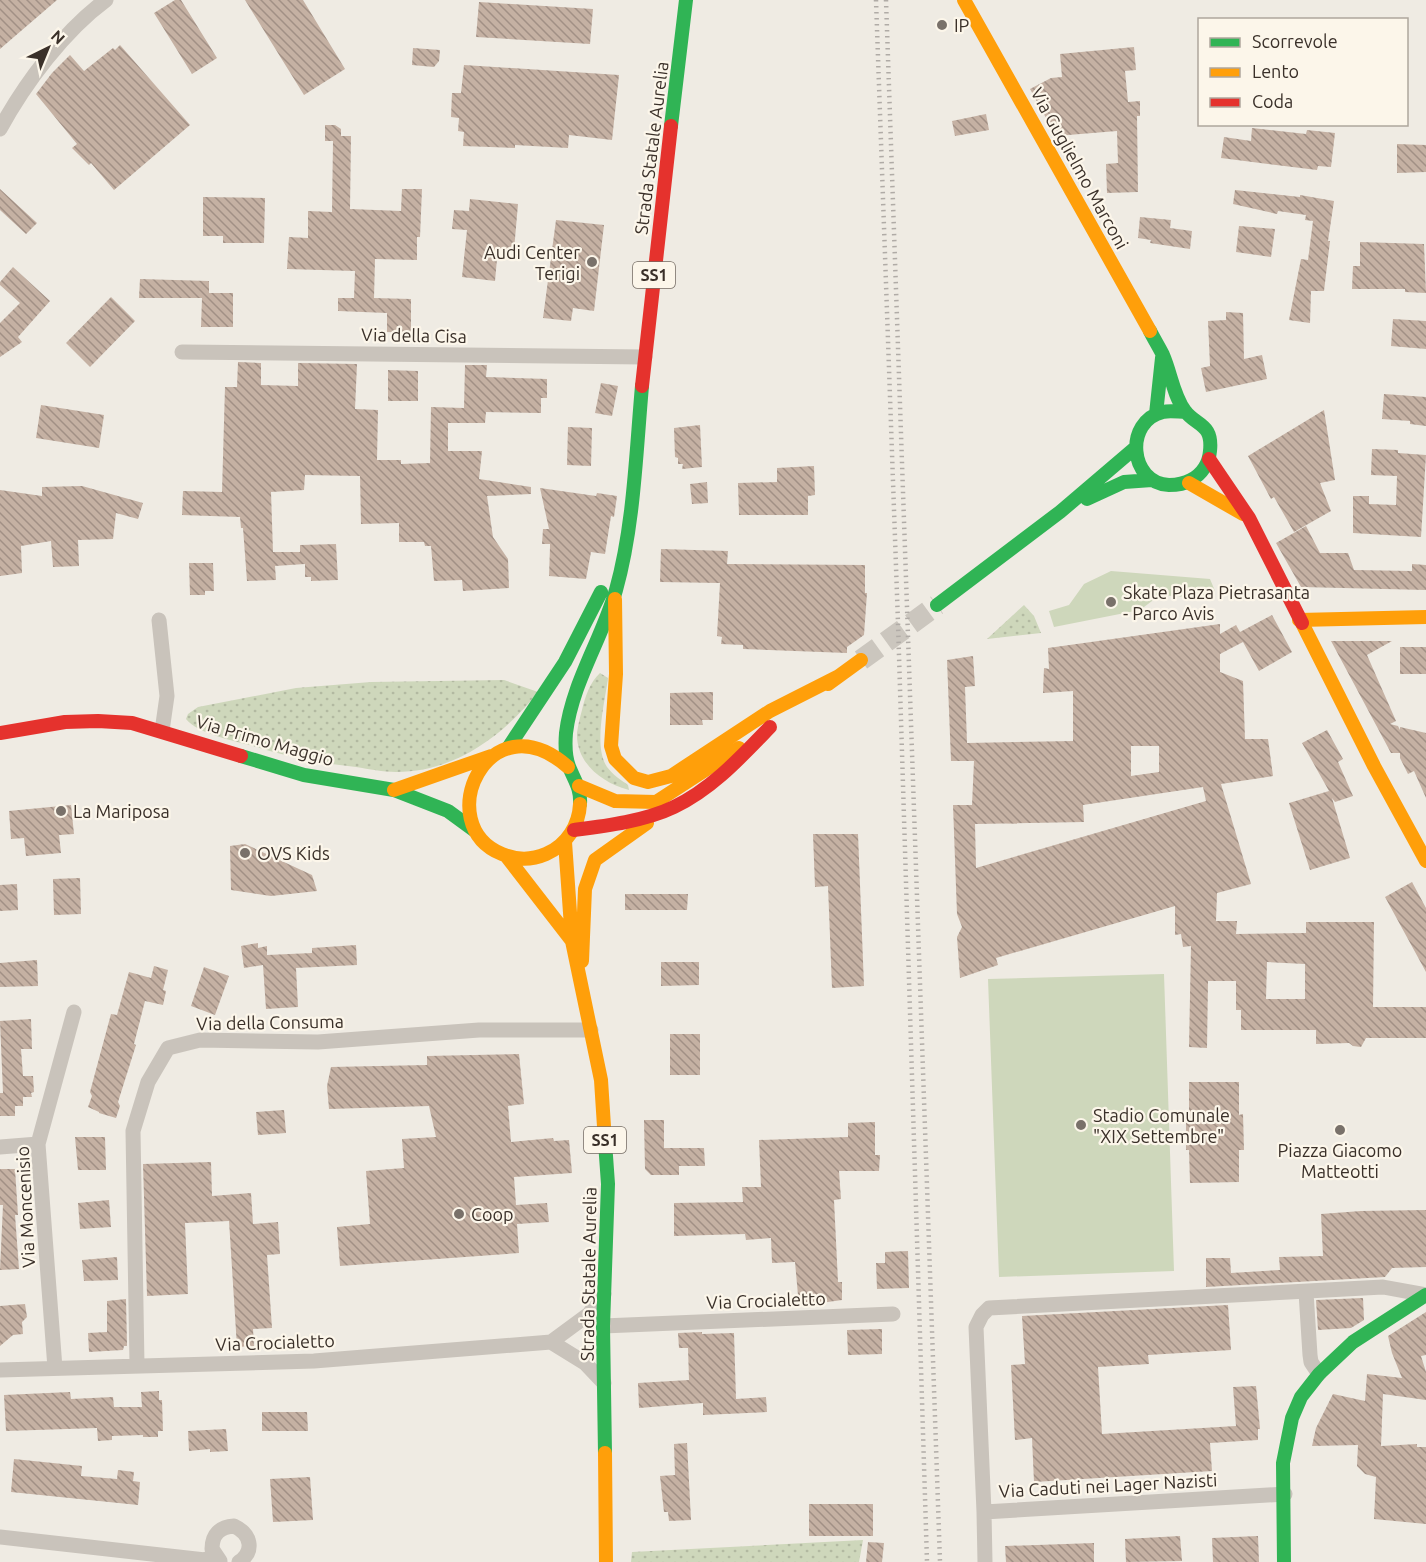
<svg xmlns="http://www.w3.org/2000/svg" width="1426" height="1562" viewBox="0 0 1426 1562" font-family="Ubuntu,sans-serif">
<style>
.grass{fill:url(#grass-dots)}
.pitch{fill:#ced7bb}
.building{fill:url(#building-back-hatch);fill-rule:evenodd}
.lines{fill:none;stroke-linecap:round;stroke-linejoin:round}
.secondary-tunnel{stroke:#cbc6be;stroke-width:21;stroke-dasharray:21 10;stroke-linecap:butt}
.street{stroke:#c9c3bb;stroke-width:15}
.fast{stroke:#30b455;stroke-width:14}
.slow{stroke:#ff9f0a;stroke-width:14}
.jam{stroke:#e5322d;stroke-width:14}
.rail{stroke:#b0aba6;stroke-width:4.5;stroke-dasharray:1.5 4.5;stroke-linecap:butt}
.poi-dot{fill:#79716a;stroke:#fcf6ea;stroke-width:2}
.labels{text-anchor:middle;dominant-baseline:central;stroke-width:4.5;stroke-linejoin:round;paint-order:stroke}
.shield{fill:#fcf6ea;stroke:#746b63;stroke-width:1.5}
.shield-label{font-size:16px;font-weight:bold;fill:#3a3029}
.poi-label{font-size:18px;fill:#3a3029;stroke:#fcf6ea;text-anchor:start}
.street-label{font-size:18px;fill:#3a3029;stroke:#fcf6ea}
</style>
<defs>
<pattern id="grass-dots" width="8" height="8" patternUnits="userSpaceOnUse" patternTransform="scale(1.5)"><rect width="8" height="8" fill="#ced7bb"/><path d="M2 2h.1M6 6h.1" fill="none" stroke="#b2b9a1" stroke-width="1.8" stroke-linecap="round"/></pattern>
<pattern id="building-back-hatch" width="6" height="6" patternUnits="userSpaceOnUse" patternTransform="scale(1.5)"><rect width="6" height="6" fill="#c5b1a3"/><path d="M-1 5l2 2M0 0l6 6M5-1l2 2" fill="none" stroke="#a19085"/></pattern>
</defs>
<rect width="100%" height="100%" fill="#efebe3"/>
<path class="grass" d="M1024,605l10,11 7,17 -54,6z
M600,673l8,5c-3,24 -15,68 -1,89 6,8 14,13 21,18l1,5c-27,-7 -53,-27 -52,-57 1,-8 3,-16 5,-23 3,-13 8,-28 18,-37z
M504,680l34,12c-35,44 -83,80 -142,80 -13,0 -27,-3 -40,-5 -36,-4 -69,-10 -103,-21 -18,-5 -55,-12 -67,-27l2,-5 10,-7 98,-19 75,-6z
M863,1540l-4,22h-228l1,-10z"/>
<path class="pitch" d="M1111,571l99,8 5,12 -17,7 -38,-3 -20,15 -86,17 -5,-16 20,-6 15,-21z
M1164,974l10,297 -175,6 -11,-298z"/>
<path class="building" d="M0,0h57l-57,49z
M175,0h6l36,58 -25,16 -38,-61z
M245,0h58l42,69 -41,26z
M479,2l114,7 -3,35 -114,-7z
M120,45l70,80 -76,65 -23,-27 -2,2 -17,-17 5,-4 -41,-50 16,-21 18,-18 14,16 29,-23 2,2z
M1134,47l2,23 -11,1 3,31 12,-1v15h-3l1,76 -31,1 -1,-29 12,-1 -1,-32 -61,5 -26,-47 21,-11 11,-1 -2,-23z
M413,48l27,2 -1,11 -5,6 -22,-2z
M464,65l155,10 -7,65 -43,-5 -1,13 -53,-3v3l-52,-2 1,-14 -6,-1 1,-13 -8,-1 1,-24h9z
M986,114l3,16 -34,6 -3,-15z
M325,125h10l6,4v7h10l-1,73 51,2 1,-22h20l-2,48h-3v23l-42,-1 -1,39 37,1v34l-24,-1v-19l-49,-2v-13h16l1,-27 -68,-2 2,-32 19,1v-27l24,1 1,-71h-8z
M1252,128l54,6 1,-4 28,3 -4,34 -13,-1 -1,4 -96,-12 3,-21 27,4z
M1397,144l29,1v27l-29,1z
M0,189l37,34 -11,11 -26,-24z
M1235,190l65,7v-2l34,6 -6,40h2l-6,50h-13l-1,32 -21,-3 12,-61 7,1 5,-39 -8,-1 1,-5 -28,-4 -1,3 -44,-10z
M203,197l62,1 -1,45h-41v-7h-20z
M470,199l48,5 -4,46 -16,-2 -3,33 -33,-4 5,-47 -15,-1 2,-19 15,1z
M1140,217l31,3 -1,8 22,3 -2,18 -40,-6 1,-3 -13,-2z
M556,220l48,5 -10,86 -21,-3 -2,13 -28,-3z
M1239,226l36,3 -4,28 -35,-5z
M1360,242l64,2 2,49 -21,-1v-3h-53l1,-23h7z
M13,267l37,34 -32,36 4,5 -22,15v-34l20,-20 -20,-18v-3z
M140,279l69,2v12h24v34h-32l1,-29h-63z
M111,297l24,24 -45,46 -24,-24z
M1226,312l17,1 1,46 18,-4 5,24 -61,13 -5,-24 9,-2 -2,-45 18,-1z
M1393,319l33,2v28l-35,-3z
M238,362l23,1v22l37,1v-23l59,1 -2,45 23,1 -1,50h24v4l29,-1 1,-56 33,1 1,-43h22l-1,12 61,2v19h-6v15l-55,-1 -1,11h-37v28h34l-3,28 52,8v7l-44,2 6,41 15,22 1,29 -46,3 -1,-11 -28,1 -3,-35h-6l-1,-4h-25v-19l-38,1 -1,-48 -55,-1 -1,15 -33,2 2,60h27v-7l36,-1 2,36 -27,1v-4h-6v-13l-30,2 1,14 -29,1 -4,-53h-2l-1,-11 -58,-2 1,-24 39,1 3,-105h12z
M388,370l30,1v30h-30z
M601,383l17,3 -6,30 -17,-3z
M1384,394l42,3v29l-16,-2v-3l-28,-2z
M41,405l63,10 -5,33 -63,-10z
M1324,410l11,70 -15,3 11,28 -37,21 -20,-35 -3,2 -23,-43z
M700,425l2,42 -20,2 1,-5h-5v-6l-3,-1 -1,-29z
M568,427l24,1 -1,38 -24,-1z
M1372,449l26,1v3l28,2 -5,82 -68,-4v-37h16v8l27,1 1,-29 -26,-1z
M814,466l1,29 -7,1v19h-69l-1,-32 39,-1v-14z
M707,482l1,21 -16,1 -2,-20z
M82,486l61,17 -5,16 -22,-6 -3,26 -35,1 1,26 -26,1 -2,-26 -30,5 1,27 -22,3v-86l42,6v-9z
M540,488l56,8 1,-3 20,3 -3,21 -3,-1 -6,38 -14,-2 -5,27 -37,-3 1,-29v-3h-8l1,-15h6z
M1306,526l14,27h28l6,17 58,1v-7l14,1v25l-125,-3 -25,-44z
M661,549l67,2 -1,13 138,1v28h2l-3,42 -17,12v6l-104,-4v-4l-22,-1 1,-7 -5,-1 3,-53 -60,-1z
M189,563h24l1,28h-9v4h-15z
M1272,615l20,37 -33,19 -16,-29 -23,12v18l23,9 2,58h23l5,37 -52,8 30,100 -34,9 -1,28h21l-1,13 70,-1v-11h68l-1,85h53v31h-60l-5,9 -8,-1 -4,-3 -33,1v-14h-75v-20h-5v-29h-28l-1,67 -18,-1 2,-101 -8,1 -2,-13 -6,1v-29l-179,52 2,7 -38,13 -3,-41 5,-10 -5,-13 -4,-109h19l2,-44h-23l-4,-101 26,-4 2,30 -10,1 2,56 106,-2v-50l-30,2 1,-25 5,1 -1,-21 172,-24v10l16,-9 4,7zM1131,746h28v26l-28,4zM1203,787l3,14 -230,67 -1,-44 109,-2 -1,-17zM1267,962l38,2v35h-39z
M1331,641h61l-25,14 29,66 -6,3 8,2 2,4v-3l26,6v65l-12,-27 -6,3 -8,-16v-5h-9z
M1400,647h26v27h-26z
M713,692v28h-11l1,5h-33v-32z
M1327,730l16,29 -5,3 15,34 -18,6 -3,-4 18,60 -40,12 -21,-67 40,-12 -27,-48z
M71,805l3,29 -15,1 2,18 -35,3 -2,-18 -13,1 -2,-28z
M813,834h45l6,152 -32,2 -4,-102 -13,1z
M245,844l67,31 5,16 -46,5 -40,-6 -1,-44z
M80,878l1,36 -27,1 -1,-36z
M1412,882l14,26v64l-41,-75z
M17,884l1,26 -18,1v-26z
M625,894h63l-1,16h-62z
M258,943v5l9,-2v9l45,-2v-5l44,-3 1,20 -61,3 2,39 -32,2 -3,-44 -19,3 -3,-22z
M37,960l1,26 -38,1v-24z
M661,962h38v23l-38,1z
M154,966l14,4 -5,20 3,1 -3,14 -18,-4 -11,43 2,1 -18,57 2,4 -4,12 -17,-5v-1l-11,-5 4,-11 -2,-4 21,-78 6,1 12,-43 22,6z
M204,967l25,9 -14,39 -24,-9z
M31,1019l1,30h-11l2,27h10l1,16 -3,1 1,4h-9v9h-8v10h-15v-23h3l-3,-72z
M670,1034h30v41h-30z
M519,1054l5,50 -16,2 3,36 42,-4 1,3 15,-1 3,33 -58,4 2,28 31,-2 2,19 -32,2 2,29 -179,13 -3,-39 33,-3 -4,-53 38,-3 -2,-29 34,-2 -7,-31 -100,3 -2,-23 4,-19 96,-2v-9z
M1189,1082h50v33l4,-1 1,36h-5v32l-49,1 -1,-33h-3v-36h3z
M284,1110l2,23 -28,2 -2,-23z
M644,1120h20v28h40l1,18h-26v9h-28l-6,-6z
M875,1122v33h5l-1,16h-40l2,28 -7,1 4,82h4v18l-43,6 -4,-44 -23,1 -1,-25 -25,2 -1,-6 -71,2v-33l69,-1 -1,-15h19l-2,-47 89,-3v-14z
M75,1137h30l1,33h-28z
M211,1162l1,34 39,-3 2,31 25,-2 2,32 -13,1 5,73 -19,1 1,17 -17,1 -8,-126 -44,2 3,71 -41,2 -4,-132z
M0,1169h15l3,46h-3l4,54 -19,1 3,-65h-3z
M109,1200l2,27 -31,2 -2,-26z
M1426,1210v57l-34,1 -7,9 -179,10v-29h24l1,15 49,-3 -1,-13 44,-1 -2,-42 40,-3z
M908,1251l1,37 -32,1 -1,-26h9v-11z
M117,1257l1,23 -34,1 -2,-21z
M1363,1298l1,22 -13,8 -33,2 -2,-30z
M126,1299l1,47h-3l-1,4 -34,2 -1,-19 19,-1v-31z
M25,1304l2,13 -5,5 1,12 -10,1 -13,11v-40z
M1228,1305l3,45 -83,5 1,9 -51,3 4,67 134,-8 -3,-39 23,-1 4,43h-2v11l-48,3 2,28 -178,11 -2,-44 -17,2 -4,-75 14,-1 -3,-48z
M1426,1312v43l-5,1 5,16v28l-43,-6 -2,52 36,-2v3h9v77l-52,-5 2,-42 -11,-3 -8,-8 1,-21 -46,1 4,-18 17,-34 32,7 2,-27 35,4 -10,-25 -4,-17z
M882,1329v25l-34,1 -1,-25z
M702,1332v2l32,-1 2,66 30,-2 1,15 -64,3v-12l-64,5 -1,-25 51,-3 -1,-32h-9l-1,-15z
M159,1391v9h3l1,31h-5v6h-15v-2l-31,1v4l-14,1 -1,-13 -91,3 -2,-36 66,-3 1,7 42,-2 1,10h28l-1,-15z
M262,1412h45l1,19h-46z
M226,1429l2,22 -18,1v-3l-21,2 -1,-20z
M687,1443l4,77 -22,1 -1,-9h-4l-4,-36 15,-1 -1,-31z
M14,1459l68,7 -1,10 36,3 1,-9 16,2 -1,9 7,1 -2,23 -127,-13z
M310,1477l3,43 -40,2 -3,-43z
M809,1504h64v32h-64z
M1180,1536l2,25 -56,1 -1,-23z
M1258,1536l1,26h-46l-1,-24z
M868,1542l16,1 -2,19h-16z
M1094,1543v19h-88l-1,-16z"/>
<g class="lines">
<path class="secondary-tunnel" d="M861,660l76,-55"/>
<path class="street" d="M0,129c25,-46 64,-98 106,-129
M182,352l463,5
M159,620l8,76 -5,35
M0,1147l38,-3
M1306,1292l4,63 1,7 8,12
M603,1326l290,-12
M551,1342l34,21 19,20
M137,1365l-4,-234 15,-49 20,-34 32,-8 118,2 161,-12h112
M55,1368l-17,-224 36,-132
M0,1370l314,-9 237,-19 38,-28 15,-20
M984,1512l-8,-185 6,-12 7,-7 394,-21 43,8
M0,1537l205,23 10,-5
M220,1561l-8,-12c0,-15 8,-22 22,-23 17,8 21,25 5,36
M985,1562l-1,-50 301,-18"/>
<path class="fast" d="M671,126l15,-126
M1150,331c4,8 9,16 13,24 8,18 10,40 22,56 11,15 28,12 25,40 -1,12 -8,23 -19,29 -7,4 -14,5 -22,5 -40,-2 -45,-64 -6,-73 7,-2 16,0 23,0
M1156,414l6,-56
M1087,499l37,-17 28,-2
M937,605l123,-93 75,-64
M508,748l57,-86 36,-70
M241,756l63,19 90,15 54,21 26,19
M580,804c1,-15 -5,-23 -10,-35 -5,-11 -5,-24 -4,-36 6,-50 36,-94 50,-143 18,-64 20,-138 26,-204
M605,1453l-2,-127 5,-142 -3,-42
M1284,1562l-1,-99 9,-45 9,-21 18,-23 34,-32 73,-47"/>
<path class="slow" d="M964,0l186,331
M1189,483l54,31
M615,599l1,75 -5,72 4,13 19,19 14,4 23,-6 99,-65 69,-35
M1299,620l127,-3
M1302,623l72,143 52,95
M828,684l33,-24
M568,767c-80,-70 -138,58 -66,87 14,6 30,6 44,0 21,-9 33,-29 34,-50
M579,786l36,15 41,1 83,-54
M394,790l97,-34
M565,842l7,99 29,139 4,62
M507,857l65,84
M582,961l3,-72 10,-29 52,-37
M605,1453l1,109"/>
<path class="jam" d="M642,386l29,-260
M1209,459l40,59 53,105
M0,733l65,-11 33,-1 34,2 109,33
M574,830c31,-4 71,-9 100,-23 38,-18 67,-50 96,-80"/>
<path class="rail" d="M876,0l22,623 29,939
M886,0l54,1562"/>
</g>
<g class="poi-dot">
<circle cx="942" cy="25" r="6"/>
<circle cx="592" cy="262" r="6"/>
<circle cx="1111" cy="602" r="6"/>
<circle cx="61" cy="811" r="6"/>
<circle cx="245" cy="853" r="6"/>
<circle cx="1081" cy="1125" r="6"/>
<circle cx="1340" cy="1130" r="6"/>
<circle cx="459" cy="1214" r="6"/>
</g>
<g class="labels">
<g class="shield">
<rect x="633" y="262" width="42" height="26" rx="4.5"/>
<rect x="584" y="1127" width="42" height="26" rx="4.5"/>
</g>
<g class="shield-label">
<text x="654" y="275">SS1</text>
<text x="605" y="1140">SS1</text>
</g>
<g class="poi-label">
<text x="954" y="25">IP</text>
<text x="580" y="252" text-anchor="end">Audi Center<tspan x="580" dy="21">Terigi</tspan></text>
<text x="1123" y="592">Skate Plaza Pietrasanta<tspan x="1123" dy="21">- Parco Avis</tspan></text>
<text x="73" y="811">La Mariposa</text>
<text x="257" y="853">OVS Kids</text>
<text x="1093" y="1115">Stadio Comunale<tspan x="1093" dy="21">"XIX Settembre"</tspan></text>
<text x="1340" y="1150" text-anchor="middle">Piazza Giacomo<tspan x="1340" dy="21">Matteotti</tspan></text>
<text x="471" y="1214">Coop</text>
</g>
<g class="street-label">
<text transform="translate(651 148) rotate(-83)">Strada Statale Aurelia</text>
<text transform="translate(1080 168) rotate(61)">Via Guglielmo Marconi</text>
<text transform="translate(414 335) rotate(1)">Via della Cisa</text>
<text transform="translate(265 740) rotate(16)">Via Primo Maggio</text>
<text transform="translate(270 1022) rotate(-1)">Via della Consuma</text>
<text transform="translate(25 1207) rotate(-93)">Via Moncenisio</text>
<text transform="translate(588 1274) rotate(-89)">Strada Statale Aurelia</text>
<text transform="translate(766 1300) rotate(-2)">Via Crocialetto</text>
<text transform="translate(275 1342) rotate(-2)">Via Crocialetto</text>
<text transform="translate(1108 1485) rotate(-3)">Via Caduti nei Lager Nazisti</text>
</g>
</g>
<rect x="1198" y="18" width="210" height="108" fill="#fcf6ea" stroke="#aea79d" stroke-width="1.5"/>
<rect x="1210" y="38" width="30" height="9" fill="#30b455" stroke="#aea79d" stroke-width="1.5"/>
<text x="1252" y="48" font-size="18" fill="#3a3029">Scorrevole</text>
<rect x="1210" y="68" width="30" height="9" fill="#ff9f0a" stroke="#aea79d" stroke-width="1.5"/>
<text x="1252" y="78" font-size="18" fill="#3a3029">Lento</text>
<rect x="1210" y="98" width="30" height="9" fill="#e5322d" stroke="#aea79d" stroke-width="1.5"/>
<text x="1252" y="108" font-size="18" fill="#3a3029">Coda</text>
<g transform="translate(48 48) rotate(43)" stroke="#fcf6ea" stroke-width="4.5" paint-order="stroke">
<path d="M0-4.5L10 22L0 15L-10 22Z" fill="#3a3029"/>
<text y="-9" font-size="16" font-weight="bold" text-anchor="middle" fill="#3a3029">N</text>
</g>
</svg>
